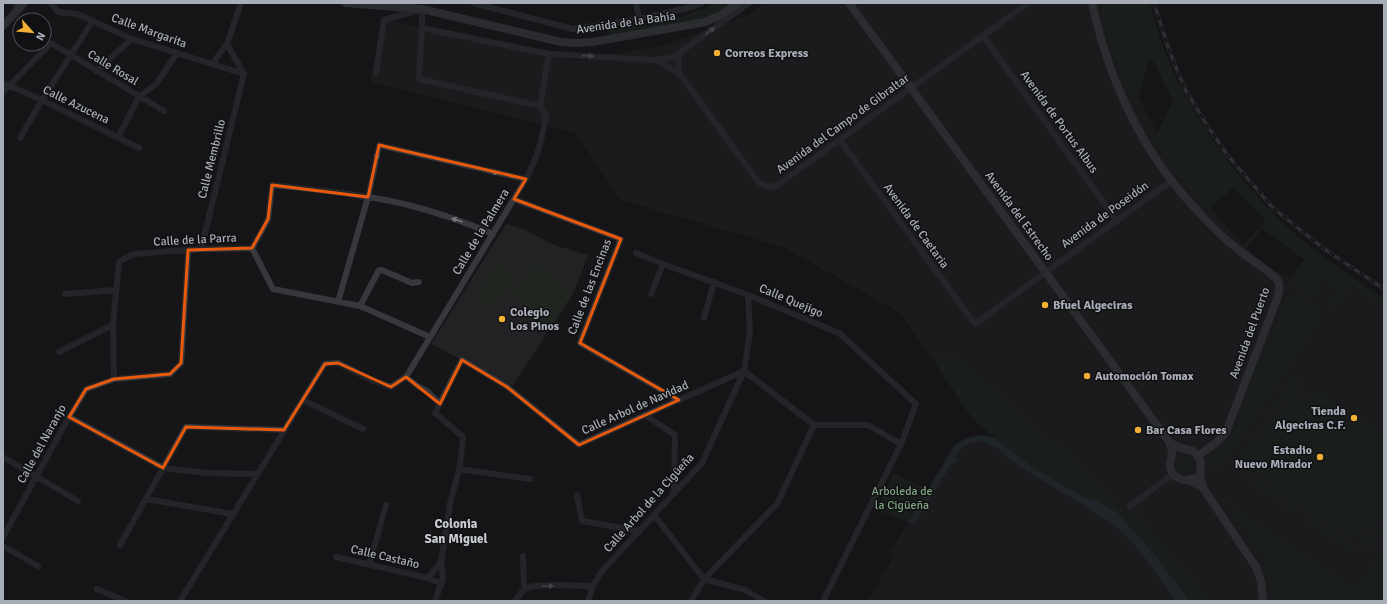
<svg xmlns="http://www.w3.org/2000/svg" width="1387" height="604" viewBox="0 0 1387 604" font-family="Signika,sans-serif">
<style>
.built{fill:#222225}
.green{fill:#1e261f}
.water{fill:#2c353c}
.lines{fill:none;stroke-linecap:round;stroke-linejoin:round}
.street{stroke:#37383d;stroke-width:6}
.secondary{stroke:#45474d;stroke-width:8}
.rail-casing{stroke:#4a4c52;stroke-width:3.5}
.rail{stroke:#111113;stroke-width:2;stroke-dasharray:6;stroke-linecap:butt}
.oneway{fill:#757881}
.marked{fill:none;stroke:#e8590c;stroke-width:3;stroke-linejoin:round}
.poi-dot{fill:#f2b134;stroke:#111113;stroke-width:1.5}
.labels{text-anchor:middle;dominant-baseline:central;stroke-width:3;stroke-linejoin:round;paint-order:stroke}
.street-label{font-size:12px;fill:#a8adb8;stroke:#111113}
.poi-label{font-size:12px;font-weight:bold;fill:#a8adb8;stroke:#111113;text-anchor:start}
.park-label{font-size:12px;fill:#7fa381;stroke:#111113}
.neighbourhood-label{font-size:13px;font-weight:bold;fill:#c9ccd4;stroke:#111113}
</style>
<rect width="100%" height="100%" fill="#161618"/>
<path class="built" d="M765,3h339l16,59 54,103 72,84 30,23 14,6 -2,3 9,8 16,8 11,-16 12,9 -5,16 4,6 16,-25 28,18 5,14v282h-11l-150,-101v3l39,54 8,22 2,22h-405l26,-43 -4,-3 19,-33 7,1 40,-78 12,-7 14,-3 13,2 -22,-19 -38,-57 -34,-48 -116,-66 -163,-47 -45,-67 -206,-51 14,-62 194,41 87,-16 84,-30z
M506,224l20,6 28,15 34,10 -15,39 -61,92 -81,-42z"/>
<path class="green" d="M718,3h16l-26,15 -98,19 -1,-8 71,-12z
M1100,3h50c17,76 65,150 119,206 33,35 75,63 115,90v20l-5,-14 -28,-18 -16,25 -8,-9 9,-13 -12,-9 -11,17 -16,-9 -9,-8 16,-21 -42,-32 -16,21 -4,-4 24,-24 -33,-33 -26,22 -42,-53 -11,-17 19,-39 -19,-39 -5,-2 -10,36 -8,2c-14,-31 -26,-62 -31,-95z
M499,263l17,13 -24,32 -17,-13z
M536,263l37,31 -23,30 -39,-30z
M1293,295c7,3 26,6 29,14 1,4 -2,9 -3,13l-95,142c-9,6 -16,2 -19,-7l5,-6 3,4 12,-10 8,-11 22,-56 -4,-2 6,-16 4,1 25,-64z
M952,352l52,46c4,7 10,10 16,15 9,9 18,18 28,26l3,-2 6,8 5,-2 17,21 47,49 4,2 6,-2 75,88h-22l-30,-41 -42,-48 -21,-12 -12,-3 -52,-30 -16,-12 -44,-37 -38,-57 11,-6 3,3z
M1296,372l5,17 -13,11 -2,-2 -17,20h-5z
M1316,389l68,46v80l-11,12 -3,-3 -14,12h-6l-28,-18 -2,2 -39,-26 2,-3 -28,-18 -2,-8 5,-16 -2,-2c8,-15 16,-29 28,-42l2,2 14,-12h5l5,3z
M1261,423l2,3 -11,22 2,2 -5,16 -16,1z
M1177 465a8 8 0 1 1 16 0a8 8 0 1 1-16 0Z
M894,473l34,17 -20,32 -31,-12z
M1237,474l14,1 28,18 -1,3 19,13 -3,4z
M1223,499l133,90 28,-41v53h-112l-3,-22 -7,-22 -39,-55z
M1303,514l17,11 2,-2 30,19 4,13 -56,-37z
M1384,523v6l-18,26 -5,-15 11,-9 2,2z"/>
<path class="water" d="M981,435l14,3 37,29 52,30 12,3 21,12 42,48 30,41h-13c-16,-23 -32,-47 -52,-67 -6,-6 -15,-11 -22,-16 -26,-19 -56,-34 -83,-52 -12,-8 -22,-22 -37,-24 -12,-2 -22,5 -27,15l3,2 -1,3 -5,1 -37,60 -7,-1 47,-77 12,-7z"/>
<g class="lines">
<path class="street" d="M15,3l2,6
M51,3l7,9 19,2 55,25 112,35
M473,3l100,26 66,-10 53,-12 9,-4
M636,3l3,16
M983,36l134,185
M227,44l17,30
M549,54l107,6 15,-2 8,-5 70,-50
M656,60l23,13 80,110c6,4 10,4 17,3l252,-183
M212,64l15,-20 14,-41
M96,71l36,-32
M376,72l8,-52 38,-11v19l-3,51 121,27
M679,73l-1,-14 3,-7
M3,83l39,17 97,48
M3,92l48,-49 113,68
M118,137l21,-40 18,-14 20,-30
M20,138l22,-38 50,-78
M840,140l135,184 196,-143
M514,199l107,40 -41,104 99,57
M252,248l16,-29 4,-34c47,5 94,9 140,21 27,7 55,17 81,28
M201,249l43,-175
M636,253l27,11 85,31 91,38 77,71 -15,40 -78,157
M65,294l51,-4
M651,294l12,-30
M338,302l30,-105 11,-52 147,34
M360,306l19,-36h3l30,13 7,-1
M704,318l10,-36
M59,352l54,-27
M744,371l70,54h54l33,19
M406,377l11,9 10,5 13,13
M114,379l-1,-54 6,-63 14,-8 68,-5 51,-1 21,41 87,17 70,31
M303,400l60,29
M645,415l30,20 -1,59
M69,417l94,51 44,5 50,1
M3,457l75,44
M459,469l71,10
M577,495l5,26 58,10
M146,499l87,15
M1130,506l43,-32
M654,515l50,64
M3,537l66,-120 17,-28 28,-10 56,-5 11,-11 7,-113
M120,545l66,-118 98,3
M3,546l35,20
M523,556l1,29 1,4
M336,557l92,21
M441,562l-13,16 14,6
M369,565l17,-60
M704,579l41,11 19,11
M97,589l28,12
M180,601l145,-237 13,-1 36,18 17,6 15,-10 120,-198c12,-23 16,-39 20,-64l-6,-9 9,-52 -127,-26
M435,601l8,-23 -2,-16 9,-58 10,-39 3,-28 -28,-24 27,-53 45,27 72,58 165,-74
M515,601c3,-4 6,-9 10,-12 9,-6 55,-3 68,-3
M588,601l5,-15 9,-15 100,-108 42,-92 6,-39 -2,-37
M691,601l13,-22 73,-75 37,-79"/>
<path class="secondary" d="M346,3l76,6 139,33 13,1 19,-1 112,-20 16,-7 18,-12
M849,3l321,440 11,5 12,3 5,5 3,7 -1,14 3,11
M1092,3c16,75 50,150 104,206 13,15 28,30 44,42 9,8 32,21 38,30 3,6 1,12 -1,18l-51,133 -8,9 -20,15
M3,26l21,-23
M1170,443c0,4 2,6 2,10 0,4 -2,8 -2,13 1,12 14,17 24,12
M1189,480l14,8 53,79 5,14 2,20"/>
<defs>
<path id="rail" d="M1154,3l15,47 16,39 23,38 21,30 44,51 50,40 61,41"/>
</defs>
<use href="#rail" class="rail-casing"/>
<use href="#rail" class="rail"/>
</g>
<defs><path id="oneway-solid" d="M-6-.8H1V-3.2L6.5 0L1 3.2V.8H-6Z"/></defs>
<g class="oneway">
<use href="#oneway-solid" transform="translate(710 31) rotate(-36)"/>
<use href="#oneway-solid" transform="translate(588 56) rotate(3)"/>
<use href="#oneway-solid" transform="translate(376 158) rotate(-78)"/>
<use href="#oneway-solid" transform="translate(493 172) rotate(13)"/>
<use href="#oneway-solid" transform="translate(457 220) rotate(-161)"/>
<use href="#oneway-solid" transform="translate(548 586) rotate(-1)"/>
</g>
<path d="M0 0H1387V604H0ZM379,145l147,34 -12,20 107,40 -41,104 99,57 -100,45 -72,-58 -45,-27 -22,44 -34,-27 -15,10 -53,-24 -13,1 -41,66 -98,-3 -23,41 -94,-51 17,-28 28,-10 56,-5 11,-11 7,-113 64,-2 16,-29 4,-34 96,12z" fill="#161618" fill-opacity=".55" fill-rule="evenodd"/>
<path class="marked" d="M379,145l147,34 -12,20 107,40 -41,104 99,57 -100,45 -72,-58 -45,-27 -22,44 -34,-27 -15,10 -53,-24 -13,1 -41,66 -98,-3 -23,41 -94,-51 17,-28 28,-10 56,-5 11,-11 7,-113 64,-2 16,-29 4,-34 96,12z"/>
<g class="poi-dot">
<circle cx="717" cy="53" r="4"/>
<circle cx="1045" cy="305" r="4"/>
<circle cx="502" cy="319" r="4"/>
<circle cx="1087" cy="376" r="4"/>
<circle cx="1354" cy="418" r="4"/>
<circle cx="1138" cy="430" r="4"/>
<circle cx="1320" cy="457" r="4"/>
</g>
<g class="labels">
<g class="street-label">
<text transform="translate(626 23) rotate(-8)">Avenida de la Bahía</text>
<text transform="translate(149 31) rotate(20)">Calle Margarita</text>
<text transform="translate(113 68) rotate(31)">Calle Rosal</text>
<text transform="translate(76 105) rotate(26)">Calle Azucena</text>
<text transform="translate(1059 122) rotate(54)">Avenida de Portus Albus</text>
<text transform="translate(843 124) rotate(-36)">Avenida del Campo de Gibraltar</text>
<text transform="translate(212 159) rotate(-76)">Calle Membrillo</text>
<text transform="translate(1105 215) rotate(-36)">Avenida de Poseidón</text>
<text transform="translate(1019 216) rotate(54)">Avenida del Estrecho</text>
<text transform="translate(916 226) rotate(54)">Avenida de Caetaria</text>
<text transform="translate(481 232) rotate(-59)">Calle de la Palmera</text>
<text transform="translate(195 240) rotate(-3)">Calle de la Parra</text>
<text transform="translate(590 287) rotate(-69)">Calle de las Encinas</text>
<text transform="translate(791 301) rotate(23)">Calle Quejigo</text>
<text transform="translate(1250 333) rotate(-70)">Avenida del Puerto</text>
<text transform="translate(635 408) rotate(-24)">Calle Arbol de Navidad</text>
<text transform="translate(42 444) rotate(-61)">Calle del Naranjo</text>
<text transform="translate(649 503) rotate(-48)">Calle Arbol de la Cigüeña</text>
<text transform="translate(385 557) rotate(13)">Calle Castaño</text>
</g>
<g class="poi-label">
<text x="725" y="53">Correos Express</text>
<text x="1053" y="305">Bfuel Algeciras</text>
<text x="510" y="312">Colegio<tspan x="510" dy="14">Los Pinos</tspan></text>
<text x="1095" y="376">Automoción Tomax</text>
<text x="1346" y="411" text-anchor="end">Tienda<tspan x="1346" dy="14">Algeciras C.F.</tspan></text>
<text x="1146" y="430">Bar Casa Flores</text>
<text x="1312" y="450" text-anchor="end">Estadio<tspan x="1312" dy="14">Nuevo Mirador</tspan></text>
</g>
<g class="park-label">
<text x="902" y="491">Arboleda de<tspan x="902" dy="14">la Cigüeña</tspan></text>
</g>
<g class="neighbourhood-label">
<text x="456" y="524">Colonia<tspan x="456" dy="15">San Miguel</tspan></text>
</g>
</g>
<rect width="1387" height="604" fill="none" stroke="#a8adb8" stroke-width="8"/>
<g transform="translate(32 32) rotate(117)"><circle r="19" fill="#111113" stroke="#4d4f55"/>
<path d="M0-3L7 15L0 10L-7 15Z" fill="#f2b134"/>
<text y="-6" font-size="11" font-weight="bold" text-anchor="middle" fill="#a8adb8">N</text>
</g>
</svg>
